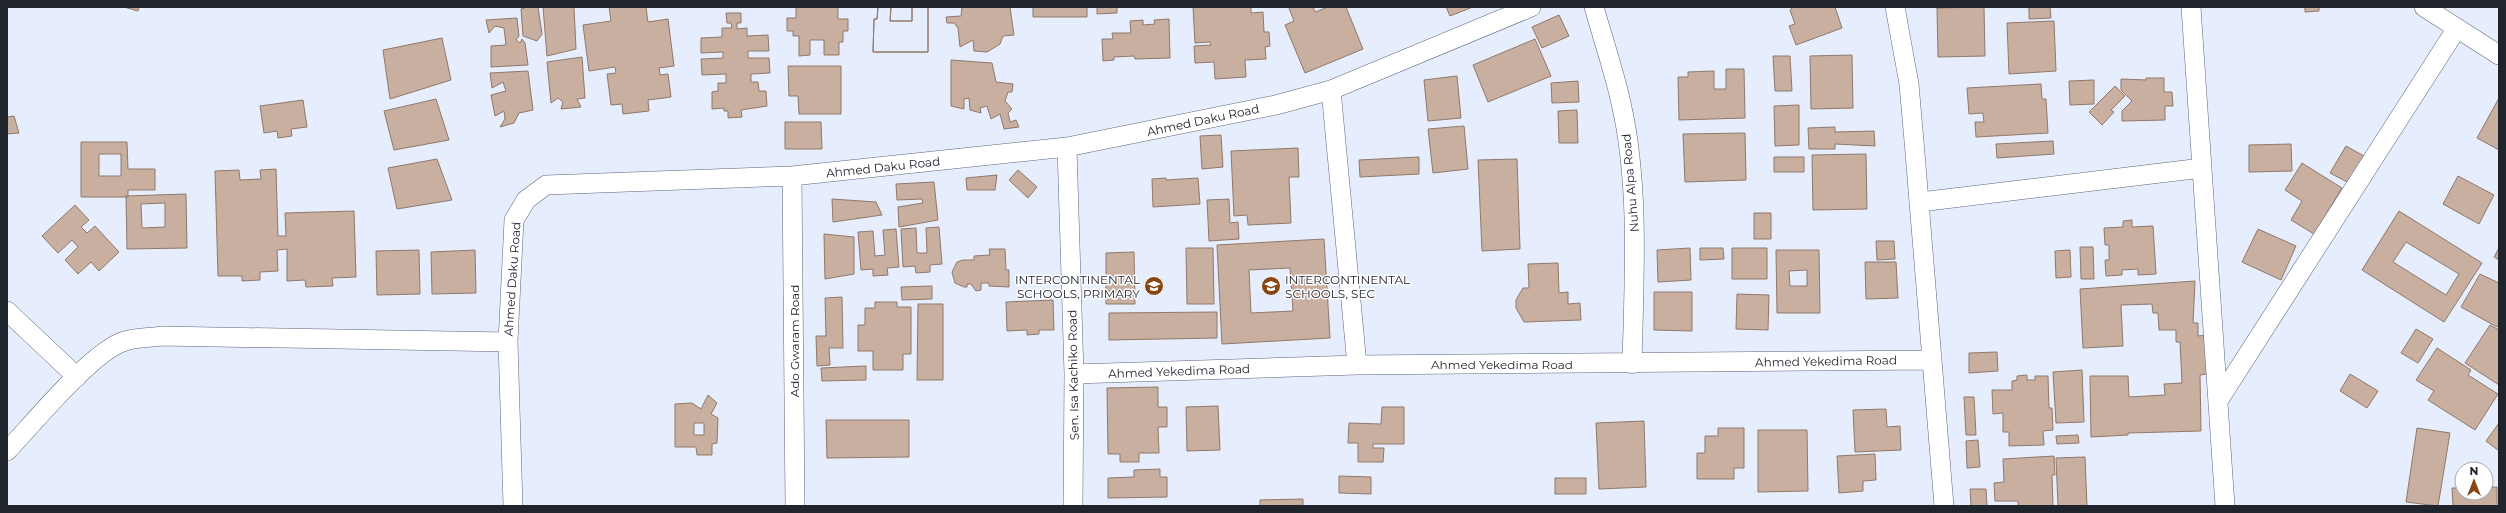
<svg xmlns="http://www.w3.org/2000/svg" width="2506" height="513" viewBox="0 0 2506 513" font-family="Montserrat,sans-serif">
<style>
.building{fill:#c8afa0;stroke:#90786a;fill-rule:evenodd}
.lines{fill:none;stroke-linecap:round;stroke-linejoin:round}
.street-casing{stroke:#5d667c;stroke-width:20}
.street{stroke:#fff;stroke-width:19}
.labels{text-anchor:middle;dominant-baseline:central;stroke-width:3;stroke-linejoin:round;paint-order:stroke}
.street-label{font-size:12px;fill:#20242d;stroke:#fff}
.poi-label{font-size:12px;fill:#20242d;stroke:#fff;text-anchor:end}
</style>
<rect width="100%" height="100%" fill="#e6edfc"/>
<path class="building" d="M124,7h15l-1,4z
M527,7h11l4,27 -5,7 -14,-5 -2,-27z
M543,7h31l2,42 -29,7z
M609,7h37l2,15 20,-3 6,47 -15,2 1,7 8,-1 3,23 -23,3 1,11 -26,3 -1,-10 -11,1 -4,-31 9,-1 -1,-6 -26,4 -6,-46 28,-4z
M796,7h42v12h10v12h-5v11h-4v13h-15v-15h-14v15l-11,1v-20h-6v-5h-6v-13h9z
M878,7h13l-1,14h22v-14h16v45h-55l1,-33h3z
M878,7h13l-1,14h22v-14h16v45h-55l1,-33h3z
M962,7h48l4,28 -11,1 -3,8 -13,8 -13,-1 -1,-11 -13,7 -2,-19 -4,-5h-7l-1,-6 15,-1z
M1033,7h54v10h-54z
M1097,7h20v6l-20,1z
M1193,7h58v6l12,-1 1,20h5l1,14 -5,1 1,12 -21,1 1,17 -31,2 -1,-17 -19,1 -1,-17 17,-1 -1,-3 -15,1z
M1292,7h21l2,5 13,-5h18l17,42 -58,24 -20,-48 9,-4 -5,-13z
M1446,7h27l-23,9z
M1793,7h42l7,21 -46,17 -7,-19 6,-2 -5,-14z
M1984,7l1,49 -47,1 -1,-49z
M2025,7h25l1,11 -22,1v-11z
M2305,7h14v4l-14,1z
M726,13h15v10h-4v6l10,-1v8l21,-1 1,16h-21v7h21l1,15 -19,1v8h7l1,9h7l1,15 -26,4 1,7 -14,1v-7h-4v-3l-12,1v-17l6,-1v-8h8v-9l-24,1 -1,-16 22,-1v-6l-22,1v-15l21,-1v-9h10l-1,-5h-4z
M1559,15l10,21 -27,12 -10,-21z
M517,18l2,18 -3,4 4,3 2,-4 3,4 3,22 -37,2v-21l15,-1 -2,-17 -9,-2 -6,7 -3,-13z
M1169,19l1,39 -35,1 -1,-3 -20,1v3l-11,1 -1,-22h11l-1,-6h19l-1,-12 13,-1v5l12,-1 -1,-4z
M2054,21l2,50 -47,3 -2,-51z
M442,38l9,42 -61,19 -7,-49z
M1535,39l16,37 -63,26 -15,-37z
M1852,55l1,53 -42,1 -1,-53z
M1773,56h17l2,35h-17z
M582,57l3,41 -8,1 4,8 -20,2 2,-7 -5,-4 -7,5 -4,-41z
M951,60l41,3 4,19 17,2 -1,8h-4l-3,9 7,8 -4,4 2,9 6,-2 3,7 -15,2 -4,-15 -9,5 -4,-13 -7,2 1,5 -11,-3 -1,-12 -5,1v10l-13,-3z
M788,66h53v48h-42l-1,-18h-9z
M1726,69h18l1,49 -66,2 -1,-43h10v-5l26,-1v18h12z
M528,71l5,39 -14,3 -5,10 -14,4 5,-8 -1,-8 -9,5 -4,-21 15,-4 -3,-9 -11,6 -2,-15z
M1457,76l4,42 -33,3 -4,-41z
M2146,78h18v14h8l1,14h-8v14l-43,1v-10l10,-10 -11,-11v-11l25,1z
M2094,80v24l-24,1 -1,-24z
M1578,81l1,21 -27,1 -1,-20z
M2041,84l1,15h4l2,34 -72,4 -1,-15h9l-1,-9 -14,1 -2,-26z
M2115,86l10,10 -14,14 3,2 -12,13 -13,-13z
M2499,98v52l-22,-12z
M436,99l13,41 -55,10 -10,-39z
M303,100l4,27 -16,2 1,7 -14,2 -1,-7 -13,2 -4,-27z
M1799,105v40l-24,1 -1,-40z
M1577,110l1,33h-19l-1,-32z
M14,116l5,17 -12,1v-17z
M785,122h36l1,27h-37z
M1464,126l4,43 -35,4 -5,-44z
M1835,127v5l39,-1 1,15 -40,-2v5h-26l-1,-21z
M1745,133l1,47 -61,2 -2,-48z
M1221,135l2,32 -21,2 -2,-33z
M2053,141l1,13 -57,4 -1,-14z
M81,142h46l1,27h27v21h-27v7h-47zM99,154h22v22h-22z
M2291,144l1,27 -43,1v-27z
M2346,146l18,10 -15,27 -19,-10z
M1298,148l1,29h-10l2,46 -43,2 -1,-10 -13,1 -3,-65z
M1866,154l1,55 -54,1 -1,-55z
M1419,157v17l-59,3 -1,-17z
M1774,157h30v15h-30z
M437,159l15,41 -55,9 -9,-41z
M1517,159l3,90 -38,2 -4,-91z
M2302,163l40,25 -28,46 -23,-14 11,-19 -17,-11z
M276,169l2,67h8l-1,-23 69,-2 2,66 -24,1 1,8 -27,1 -1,-7 -18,1v-32l-10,1 1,21 -18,1v8l-18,1v-5h-24l-3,-105 24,-1 1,10 21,-1 -1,-9z
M1018,170l19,17 -9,11 -19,-18z
M997,175l-2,15h-28l-1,-12z
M2458,176l36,19 -15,29 -36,-20z
M1166,178v2l32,-2 2,26 -47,3 -1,-28z
M934,182l4,38 -39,7 -1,-20 25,-4 -1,-4 -25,1 -1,-16z
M186,194l1,54 -60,1 -1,-53zM165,203v24l-23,1 -1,-24z
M832,199l44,3 6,13 -49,7z
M1229,199l1,24 8,-1 1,17 -30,2 -2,-41z
M75,205l14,15 -8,7 6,6 8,-7 24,26 -20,19 -8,-9 -13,12 -13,-14 13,-13 -6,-7 -14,13 -16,-17z
M2399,211l83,52 -38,59 -82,-52zM2406,242l53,32 -13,21 -53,-33z
M1754,213h17v26h-17z
M2132,220v7l21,-1 3,48 -18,1v-6l-16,1v5l-16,1 -1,-16h4v-15h-4l-1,-17 19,-1v-6z
M939,227l3,37 -12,1v7l-14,1 -1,-7 -12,1 -2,-38 15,-1 1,25h10l-1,-25z
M896,229l3,38 -12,1 1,7 -15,1v-7l-12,1 -3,-38 15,-1 2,25 10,-1 -2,-25z
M2258,229l38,17 -15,34 -39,-18z
M824,234l30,3v37l-29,5z
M1324,239l6,99 -108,6 -5,-99zM1290,268l3,43 -42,2 -2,-43z
M1876,241h18l1,18 -18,1z
M2080,247h13l1,32h-13z
M1186,248h27l1,56h-27z
M1690,248l1,32 -33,2 -1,-32z
M1700,248h23l1,11 -24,1z
M1732,248h35v31h-35z
M2499,248v12l-5,-3z
M989,249h16l1,21h3v17l-20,-1v-3h-8v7l-5,1 -5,-7h-4v3h-3l-9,-4 -3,-11 5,-10 6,-2h11v-4l16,-1z
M419,250l1,44 -43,1 -1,-44z
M475,250l1,43 -44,1 -1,-42z
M1776,250h43l1,63h-43zM1807,270v16h-17l-1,-15z
M2070,250l1,27 -15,1 -1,-27z
M1134,252l1,52h-29v-51z
M1865,262h31l2,36 -32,1z
M1558,263l1,30 9,-1v12l12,-1 1,17 -57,2 -8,-14v-8l7,-12h6l-1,-24z
M2480,274l19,9v41l-2,3 -36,-20z
M2195,281l-2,42h5v13l11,-1 -2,39 -7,1 1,56 -73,2v2l-37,2 -1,-61h38l1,21 36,-2 -1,-11 18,-1 -2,-41h-4v-12h-17l-1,-17h-5l-1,-9 -31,1 2,41 -40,2 -3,-59z
M932,286v13l-30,1 -1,-13z
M1654,292h38v39l-38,-1z
M1737,294l32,1 -1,35 -32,-1z
M842,297l1,51h-14l1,17 -13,1 -1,-30h10l-1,-38z
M1053,300l1,30h-15v4l-12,1v-5l-20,1 -1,-29z
M875,302h22v5h14v47h-8v16h-30v-19h-15v-26h7v-17h10z
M918,304h25v76h-26z
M1217,312v26l-108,2v-27z
M2490,325l9,5v55l-34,-22z
M2416,329l17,10 -15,24 -17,-10z
M2437,348l34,22 -3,5 30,19 -23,36 -47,-30 6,-9 -18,-11z
M1997,352l1,19 -29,2v-20z
M866,366v14l-44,1 -1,-13z
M2082,370l2,52 -28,1 -3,-51z
M2350,374l28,17 -11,17 -27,-17z
M2027,375v5h8v-4h13l1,32h3l1,22 -10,1 1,14 -35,1v-14h-6v-19l-10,1 -1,-24h20v-9l5,-1v-4z
M1158,387v20h9v20h-9l1,26h-20v9h-19v-8h-12l-1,-66z
M708,395l9,8 -6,11 7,4 -1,25 -5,1v11h-15l-1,-8h-21v-43l17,-1 9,6zM694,423h10v12h-10z
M1964,397h10l2,38h-10z
M1218,406l2,44 -33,1 -1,-44z
M1382,407h22v37h-31v4h11l-1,14h-25v-19h-10l1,-20 32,1z
M1886,409l1,18 13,-1 1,24 -46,2 -2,-42z
M826,420h83v37l-82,1z
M1644,421l2,66 -47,2 -3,-66z
M2499,423v28l-13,-10z
M1718,428h26v40h-10v11h-37v-26h8v-17h13z
M2417,428l33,5 -12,73 -32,-4z
M1758,430h49l1,61 -50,1z
M2078,435l1,8 -22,1 -1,-8z
M1978,440l2,27 -13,1 -1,-27z
M1875,454l1,26 -13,1v10l-24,2 -2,-37z
M2054,456l1,19h-3l1,31h-35v-5h-23l-1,-18 10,-1 -1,-23z
M2085,457l2,49h-29l-2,-48z
M1160,469v8h7v20l-59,1v-20l26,-1v-7z
M1339,476l32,1v17l-32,-1z
M1555,478h31v16h-31z
M2486,487h11v19h-44l-1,-18h10v5h24z
M1970,489h16l1,17h-16z
M1303,499v7h-43v-6z"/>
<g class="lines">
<defs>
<path id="street" d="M1594,7c9,32 20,64 27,96 19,82 13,178 11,261
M1895,7l14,77 5,57 30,365
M2191,7l34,499
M2424,7l75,48
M1331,90l26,275
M1067,147l7,227 -1,132
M792,176l3,330
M1920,202l282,-34
M7,311l70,66
M1074,374l283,-9 574,-5
M2218,401l239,-373
M7,451c25,-26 86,-101 118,-110 11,-4 25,-3 36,-5l347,6
M513,506l-5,-164 6,-122 12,-20 20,-15 246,-9 275,-29 209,-42 55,-15 200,-83"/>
</defs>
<use href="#street" class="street-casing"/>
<use href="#street" class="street"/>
</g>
<defs>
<symbol id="school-disc" viewBox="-11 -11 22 22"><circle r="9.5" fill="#874612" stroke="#fff"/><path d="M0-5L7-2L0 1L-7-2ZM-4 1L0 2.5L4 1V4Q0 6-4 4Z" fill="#fff"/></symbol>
</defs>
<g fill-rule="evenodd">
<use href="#school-disc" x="1143" y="275" width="22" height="22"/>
<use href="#school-disc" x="1260" y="275" width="22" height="22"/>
</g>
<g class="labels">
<g class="street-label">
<text transform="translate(1203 120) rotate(-12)">Ahmed Daku Road</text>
<text transform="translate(883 167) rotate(-6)">Ahmed Daku Road</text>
<text transform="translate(1630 183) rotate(-95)">Nuhu Alpa Road</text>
<text transform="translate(512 279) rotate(-86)">Ahmed Daku Road</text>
<text transform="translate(794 341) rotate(-90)">Ado Gwaram Road</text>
<text transform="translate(1826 361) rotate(-1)">Ahmed Yekedima Road</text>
<text x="1502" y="364">Ahmed Yekedima Road</text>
<text transform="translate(1179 371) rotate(-2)">Ahmed Yekedima Road</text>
<text transform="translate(1073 375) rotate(-91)">Sen. Isa Kachiko Road</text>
</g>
<g class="poi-label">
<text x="1140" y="279">INTERCONTINENTAL<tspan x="1140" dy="14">SCHOOLS, PRIMARY</tspan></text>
<text x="1285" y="279" text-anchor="start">INTERCONTINENTAL<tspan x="1285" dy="14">SCHOOLS, SEC</tspan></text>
</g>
</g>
<rect width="2506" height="513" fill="none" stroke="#20242d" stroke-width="16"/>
<g transform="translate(2474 481)"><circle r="19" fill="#ffffff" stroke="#a6a7ab"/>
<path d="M0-3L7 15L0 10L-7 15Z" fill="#874612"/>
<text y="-6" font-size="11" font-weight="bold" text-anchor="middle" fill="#20242d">N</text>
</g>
</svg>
